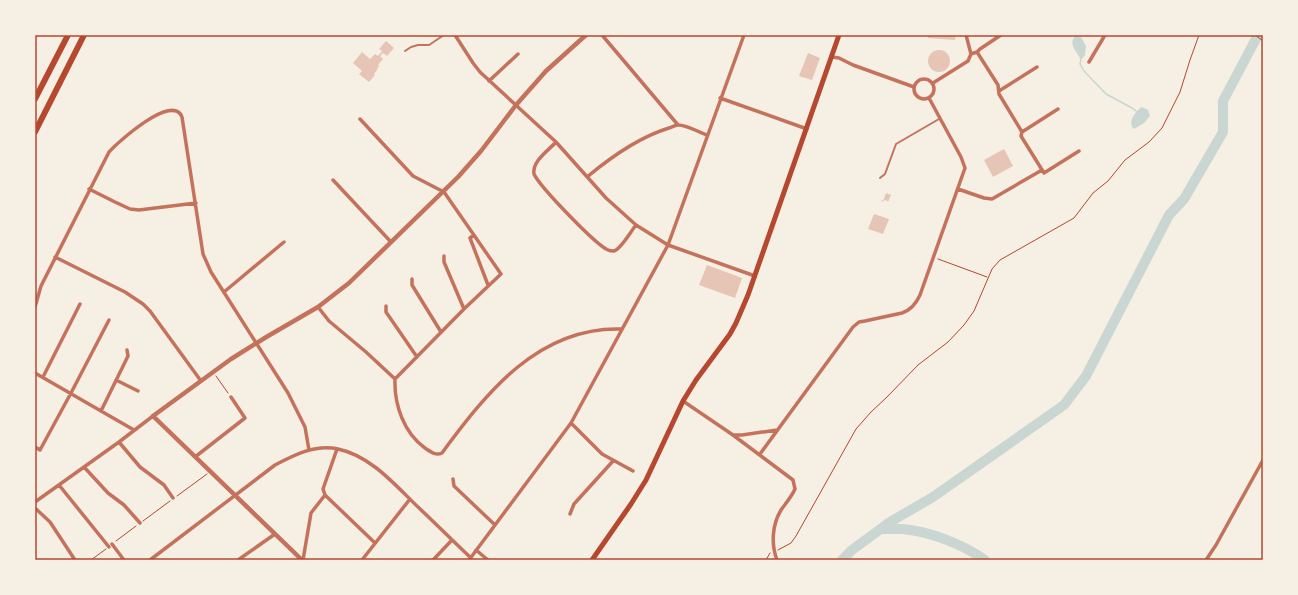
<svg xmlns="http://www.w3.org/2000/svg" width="1298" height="595" viewBox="0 0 1298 595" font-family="Overpass,sans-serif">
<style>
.water{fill:#c9d6d2}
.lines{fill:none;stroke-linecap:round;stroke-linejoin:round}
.stream{stroke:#c9d6d2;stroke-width:1.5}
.river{stroke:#c9d6d2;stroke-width:10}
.building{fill:#e6c5b7}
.path{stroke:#b5482f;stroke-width:1}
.service{stroke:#c5725c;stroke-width:2}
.minor{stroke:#c5725c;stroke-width:3.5}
.tertiary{stroke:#c5725c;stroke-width:4.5}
.secondary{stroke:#b5482f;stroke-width:5}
.motorway{stroke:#b5482f;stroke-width:6}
.neatline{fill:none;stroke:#b5482f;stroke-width:1.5}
</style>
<rect width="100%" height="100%" fill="#f6efe4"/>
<path class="water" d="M1075,36l6,1 5,9 -1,9 -4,5c-4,-9 -13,-15 -6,-24z
M1142,107l6,3 2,6 -6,7 -10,6c-7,-6 1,-18 8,-22z"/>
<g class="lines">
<path class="stream" d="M1081,60l-1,4 4,7 22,23 26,14 4,3"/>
<path class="river" d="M881,529c8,0 15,0 22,0 28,3 59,15 82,31
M842,560l10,-10 38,-28 43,-25 131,-92 22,-29 83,-161 15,-16 39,-67v-31l35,-66"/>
</g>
<path class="building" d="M928,35h28l-1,5 -27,-2z
M386,41l8,7 -7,8 -4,-3 -3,3 3,3 -5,6 1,1 -2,3v1l-3,4 1,1 -6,7 -10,-8 3,-3 -9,-8 9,-11 8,7 5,-5 3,2 4,-5 -3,-2z
M928 61a11 11 0 1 1 22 0a11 11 0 1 1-22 0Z
M808,53l12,5 -8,22 -13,-4z
M1004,149l9,17 -20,11 -9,-17z
M886,193l5,2 -3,7 -2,-2 -6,2 4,-3z
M874,214l15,5 -6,15 -15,-5z
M707,265l35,13 -7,20 -36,-13z"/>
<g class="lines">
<path class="path" d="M1255,35l8,6
M938,259l49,18
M216,376l12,17
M177,496l30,-22
M143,521l27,-20
M116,541l20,-15
M778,550l13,-7 5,-7 60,-107 15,-17 16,-15 31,-32 30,-23 16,-17 10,-14 18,-42 8,-9 74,-42 19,-25 15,-12 17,-21 24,-18 13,-14 18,-36 10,-32 9,-25
M91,560l15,-11
M766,560l4,-7"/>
<path class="service" d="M405,51l6,-4 7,-2h11l15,-10
M880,178l5,-4 11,-30 43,-25"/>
<path class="minor" d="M455,35l18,28 7,9 76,70 50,56 30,27 32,20 87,31
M602,35l76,90
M977,52l3,-3 21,-14
M971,54l6,-2 21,33 1,9 23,38 -1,4 23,37 35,-22
M832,57l7,1 14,7 61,22
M1089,62l16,-27
M914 89a10 10 0 1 1 20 0a10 10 0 1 1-20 0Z
M489,81l29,-27
M933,83l35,-22 3,-7 -5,-19
M999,91l38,-24
M720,98l87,31
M360,119l53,57 31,16 57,82 -37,35 -69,70
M1022,132l36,-23
M556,142c-8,9 -24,19 -22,32 6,13 62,71 74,76 2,1 4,1 6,1 7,-2 17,-20 22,-26
M587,177c24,-20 52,-40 82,-49 3,-1 6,-3 9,-3 9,0 20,7 29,10
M333,180l58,62
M89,189l26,13 15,7 9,1 57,-7
M958,189l26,9 8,1 50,-29
M474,235l-4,3 18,47
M444,256v6l20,47
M55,257l70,35 18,12 7,7 51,70
M412,279v6l29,47
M224,292l60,-50
M386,306v6l31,45
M35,307l6,-21 68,-134c10,-11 64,-59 73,-35l21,137 8,18 77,121 17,34 4,23
M318,307l11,14 37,31 29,27c-1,26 9,54 30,69 6,4 11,8 17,5 45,-61 97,-127 180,-124
M35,373l99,57
M43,377l37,-73
M116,380l22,11
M683,401l50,34 60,45 2,9c-3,7 -9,14 -14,21 -9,15 -10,34 -4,50
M101,411l27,-55 -1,-6
M571,423l31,31 31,17
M734,435h8l35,-5
M119,442l21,25 24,18 9,13
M35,447l5,3 31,-57 38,-73
M760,454l93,-127 6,-5 6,-1 37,-8c9,-3 14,-9 18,-18l45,-127 -4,-11 -32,-59
M195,457l50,-39 -14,-21
M84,467l24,26 16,12 16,18
M453,479l1,7 41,39
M59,485l50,62
M325,495l50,48
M35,502l84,-60 34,-26
M35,508l15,14 25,38
M570,514l4,-10 39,-43
M112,544l12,16
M476,550l12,10
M150,560l125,-95c19,-10 40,-21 63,-16 33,7 57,36 80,58 18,17 35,34 53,51
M238,560l37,-26
M303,560l8,-47 14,-18 -2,-6 14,-40
M362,560l48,-61
M433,560l19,-20
M469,560l102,-137 97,-178 76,-210
M1206,560l10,-15 47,-85"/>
<path class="tertiary" d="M302,560l-149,-144 78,-57 37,-23 50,-29 31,-24 109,-106 23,-26 35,-46 30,-34 40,-36"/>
<path class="secondary" d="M592,560l39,-56 15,-24 37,-79 13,-21 34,-46 6,-11 12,-28 91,-260"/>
<path class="motorway" d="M35,99l33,-64
M35,132l49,-97"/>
</g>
<rect width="1298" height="595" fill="none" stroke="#f6efe4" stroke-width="72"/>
<rect x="36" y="36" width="1226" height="523" class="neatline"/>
</svg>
